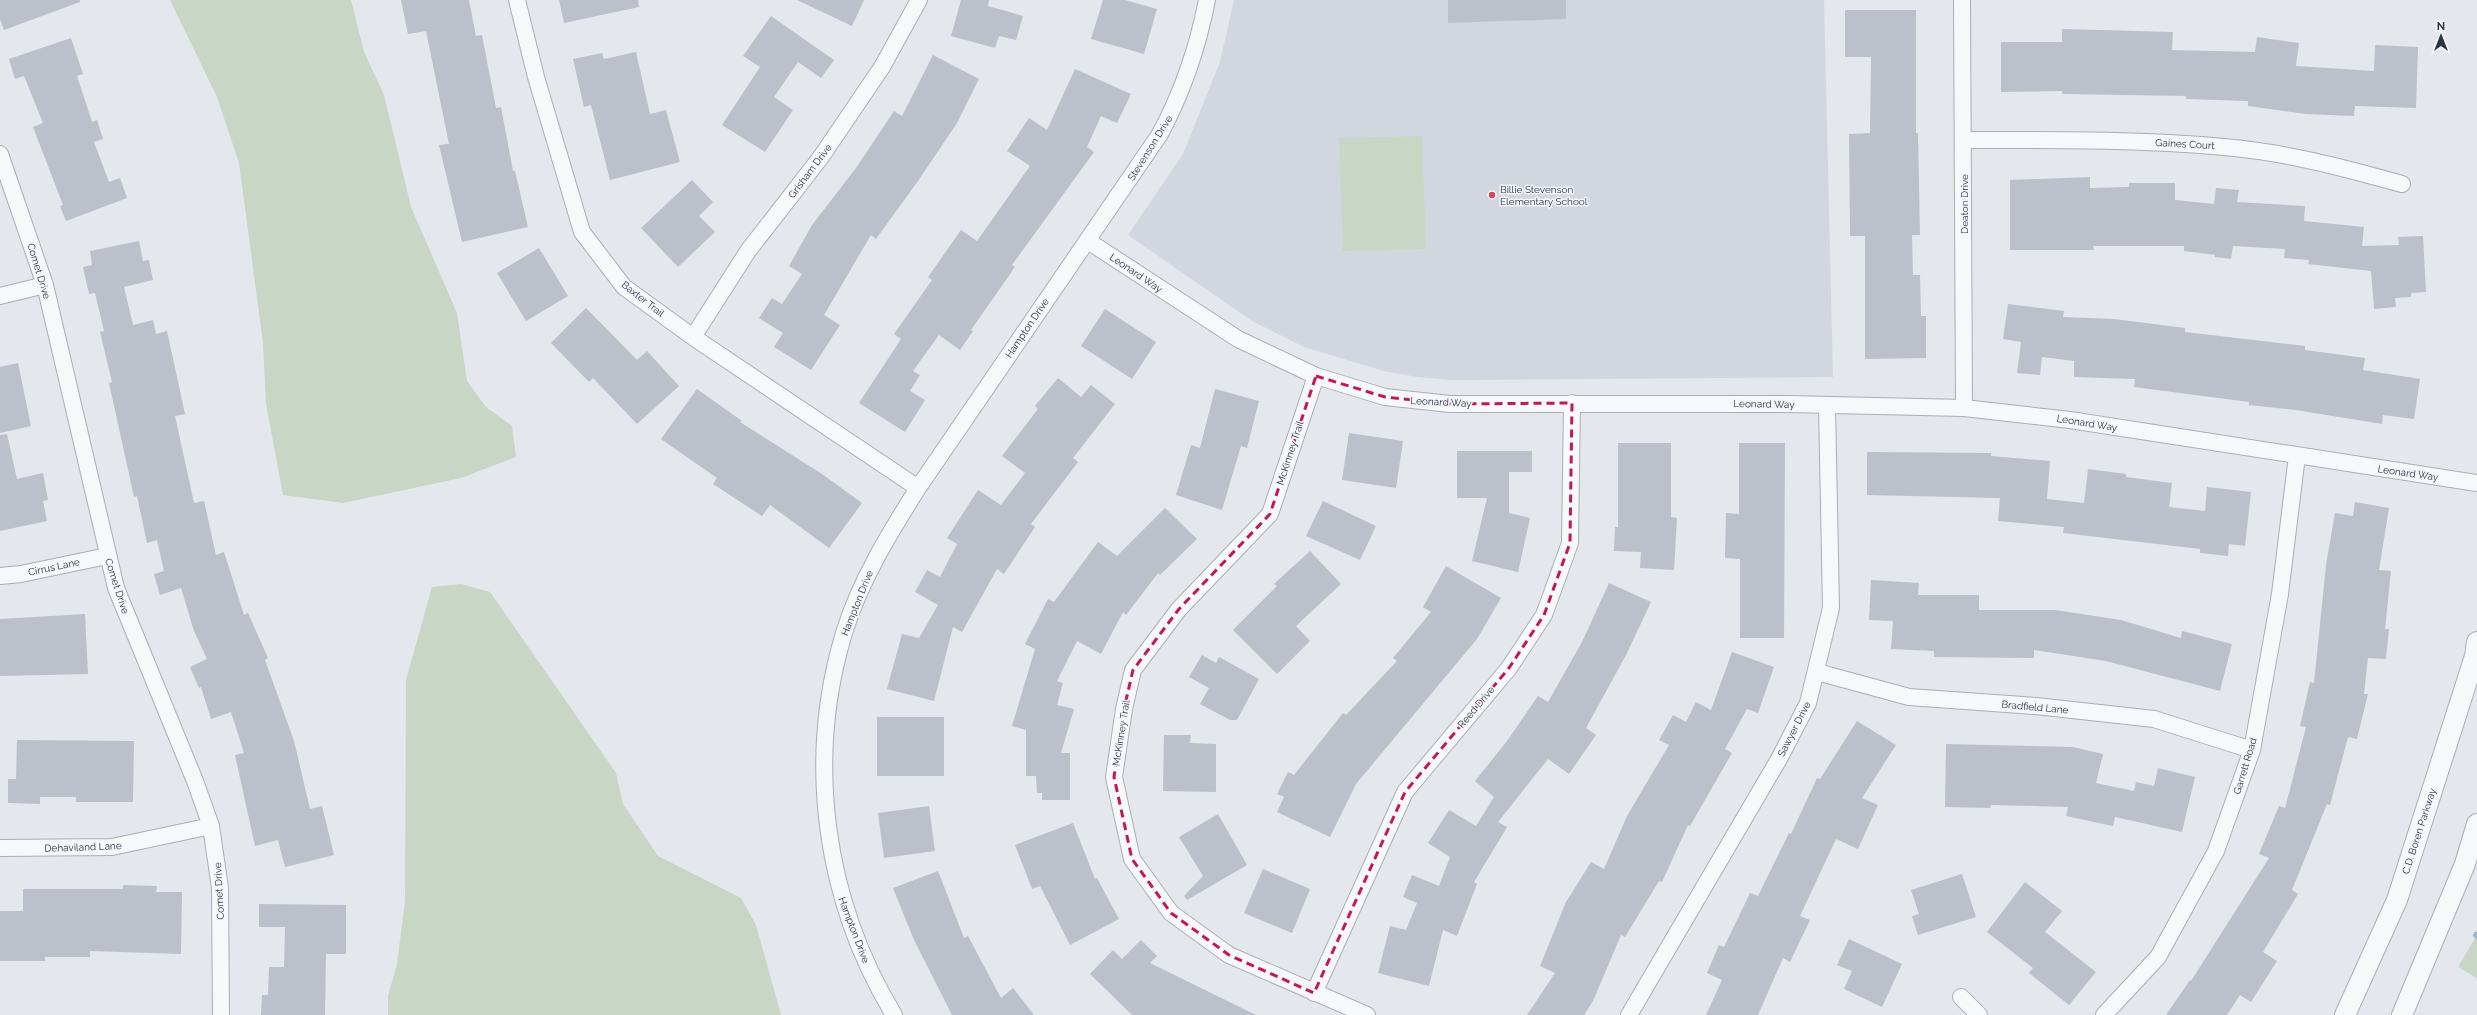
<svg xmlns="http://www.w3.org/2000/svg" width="2477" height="1015" viewBox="0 0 2477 1015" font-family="Raleway,sans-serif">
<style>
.built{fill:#d2d6de}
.green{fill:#c9d6c5}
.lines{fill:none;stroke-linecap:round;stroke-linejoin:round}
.stream{stroke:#9fb4cc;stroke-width:6}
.building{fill:#bbc0ca}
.minor-casing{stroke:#a9aeb7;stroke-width:18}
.tertiary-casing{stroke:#a9aeb7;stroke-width:22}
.minor{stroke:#f7f8fa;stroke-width:16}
.tertiary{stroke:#f7f8fa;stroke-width:20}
.marked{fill:none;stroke:#c2185b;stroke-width:3;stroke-dasharray:8 5;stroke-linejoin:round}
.poi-dot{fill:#d1495b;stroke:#f4f6f9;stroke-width:1.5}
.labels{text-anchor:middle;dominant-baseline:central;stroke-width:3;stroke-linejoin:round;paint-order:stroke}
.street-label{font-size:10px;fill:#2b3445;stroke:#f4f6f9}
.poi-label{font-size:10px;fill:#2b3445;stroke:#f4f6f9;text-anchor:start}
</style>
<rect width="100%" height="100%" fill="#e4e7ec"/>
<path class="built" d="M1234,0h590l9,377 -380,3 -36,-3 -33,-6 -80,-24 -52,-26 -124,-86 55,-81 37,-92z"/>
<path class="green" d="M170,0h181l13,52 20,43 27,112 46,106 10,68 19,26 26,19 4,31 -55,21 -118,25 -60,-8 -17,-91 -3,-61 -24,-180 -22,-66z
M1422,136l4,113 -83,2 -4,-113z
M461,584l29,8 126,181 7,31 35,52 83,42 15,27 25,90h-393v-19l9,-32 8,-63 1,-221 26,-93z
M2477,935v43l-19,-11z"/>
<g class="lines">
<path class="stream" d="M2476,935l1,1"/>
</g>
<path class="building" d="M0,0h80v2l-76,28 -4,-11z
M401,0h68l7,36 6,-1 14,73 5,-1 12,64h2l13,56 -66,15 -23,-97 10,-1 -23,-113 -18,3z
M559,0h79l1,7 -75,16z
M797,0h67l-12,26z
M961,0h28l-1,6 35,10 -7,24 -17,-4 -4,12 -44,-12z
M1103,0h22l32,9 -13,45 -53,-15z
M1448,0h118v19l-118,4z
M1845,10h71v123h2l2,102h-8l1,40h7l1,41h5v42l-61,1v-123h-15l-1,-102 21,-1 1,-76h-26z
M771,16l63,44 -13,18 -23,-16 -24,35 19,13 -28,42 -43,-27 38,-58 -17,-11z
M2062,29l111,3 -1,18 83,2 2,-15 42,6 -3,23 78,5 1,-26 43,2 -2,61 -61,-2 -1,10 -48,-2 -58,-8v-5l-62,-2v-3l-124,-2v-3l-61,1v-50h61z
M71,38l12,36 -6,2 15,46 5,-2 6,19 -9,3 15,40 11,-4 7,20 -61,23 -6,-15 3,-1 -30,-78 10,-4 -19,-47 -9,3 -6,-20z
M636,52l14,62 16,-4 14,52 -70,18 -19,-75 -7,2 -11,-48 29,-6 2,6z
M933,55l46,24 -22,44 -39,58 -42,58 -5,-4 -47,80 16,10 -29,45 -37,-23 9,-14 -24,-15 13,-20 10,6 20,-30 -13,-8 23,-41 44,-57 38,-57 8,5z
M1075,69l56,25 -14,29 -16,-7 -14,31 7,5 -82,113 3,2 -44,63 2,1 -13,19 -21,-15 -26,36 7,4 -10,16 15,9 -20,32 -46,-29 42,-64 -7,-5 38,-54 -4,-3 33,-47 16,11 53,-75 -23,-15 22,-33 18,12z
M2090,177v11l39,-1v-4h46v17l39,4 2,-16 23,2 -2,12 68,4 -1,15 60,6 -2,19 37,-1 -1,-8 25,-1 3,56 -15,1v4l-16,1 1,9 -22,2 -3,-38 -63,-7 1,-4 -25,-2 1,-9 -52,-3 -2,13 -16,-2v-2l-31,-4v-5h-91l1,4h-84v-70z
M692,180l21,22 -14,14 16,16 -37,35 -37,-39z
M139,241l4,20 6,-1 4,20 -29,7 9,38 20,-5 3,14 11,-3 18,83 -10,2 19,87 10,-2 12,54 8,-3 20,63 4,-2 20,45 -3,2 29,81 16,68 12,-3 12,49 -49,12 -7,-27 -23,6 -20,-91 9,-2 -13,-41 -20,7 -10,-32 -2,1 -9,-21 17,-8 -13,-28 -13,-43 -21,7 -6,-21 10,-3 -7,-31 -10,3 -10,-47 -3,1 -25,-114 3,-1 -12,-50 4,-1 -9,-38 -6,1 -6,-27 9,-2 -2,-14z
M539,248l29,48 -42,25 -29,-48z
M2008,304l56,7 -1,6 51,2 71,9v4l120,14v4l60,8 -2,12 57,9 -6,40 -31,-4 -1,9 -86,-14 -47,-5v-3l-115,-15 1,-8 -61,-2v-16l-32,-4 -2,18 -23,-2 4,-31 -18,-3z
M586,308l51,52 10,-9 32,35 -42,38 -44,-46 -4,4 -38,-39z
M1105,309l51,33 -24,37 -51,-33z
M18,363l13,63 -31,7v-66z
M1058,378l23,19 10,-12 24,19 -42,54 5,4 -47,62 4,3 -31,47 -7,-5 -35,63 -9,-5 -19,74 -47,-12 15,-55 17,4 19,-33 -23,-13 12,-22 13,7 17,-33 -10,-6 31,-48 23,15 24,-32 -23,-17 36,-47 -3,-3z
M697,389l45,32 -2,1 82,52 40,29 -33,45 -59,-43 -8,11 -49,-32 4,-6 -56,-39z
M1215,389l44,12 -12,47 -6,-2 -19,64 -46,-15 15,-50 9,3z
M1349,433l54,8 -7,47 -54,-8z
M7,434l10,45 26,-6 5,27 -5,1 4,20 -47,10v-96z
M1618,443h53v74l6,1 -3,52 -34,-2 1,-16 -27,-1 1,-24h3z
M1739,443h46l-1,195h-44v-79l-15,-1 1,-45 13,1z
M1457,451h75v21h-23v41l21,5 -12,54 -46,-11 15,-63h-30z
M1867,452l124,1v3l59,5 -3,38 37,4 4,-34 38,5v3l46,6 -3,24 36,4 2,-24 44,5 -6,54 -16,-2 -1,12 -28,-3v-4l-137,-16 1,-6 -66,-6 2,-23 -133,-3z
M1323,501l53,25 -16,34 -54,-24z
M2355,502l34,6 -10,62 12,1 -6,58h4l-3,30 -18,-1 -4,36h4l-11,45 -9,-2 -18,68 -3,-1 -35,86 6,4 -35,58 14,9 -26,41 -11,-7 -13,20h-61l24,-35 1,1 78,-123 -10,-4 20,-48 6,2 21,-81 -6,-1 10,-44 4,1 12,-118 9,-52 18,3z
M1165,508l32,31 -37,36 -2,-2 -32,42 -3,-3 -22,42 -24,-13 -20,40 6,2 -6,22 17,4 -13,44h9v47h-28v-7h-5l-1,-17h-10v-46l-14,-4 23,-77 -10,-5 23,-45 6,3 44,-60 19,14z
M1310,551l31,33 -45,42 14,15 -33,33 -44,-44 44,-44 -3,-2z
M1446,566l55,32 -24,41 -121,145 -26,53 -53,-25 7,-15 -7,-3 11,-22 6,3 49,-62 3,2 51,-54 -4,-3 38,-46 -8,-5z
M1871,580l48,3 -1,12h61v15h76l66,10 60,18 1,-7 50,13 -12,47 -114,-30 -72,-11v8l-100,-1v-6l-43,-2 2,-28 -24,-1z
M1609,583l42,19 -25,53 -40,73 10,7 -27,39 -21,-15 -50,63 9,5 -33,55 3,2 -20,52 -14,-6 -14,56 -51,-13 12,-47 16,4 11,-27 -14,-6 9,-22 27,11 11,-29 -22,-14 21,-33 27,16 18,-29 -19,-16 32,-40 31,-45 10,6 34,-60z
M85,614l3,60 -88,2v-57z
M1732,652l42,15 -16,46 -11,-4 -22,40 7,4 -42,73 -2,-1 -26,57 -3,-1 -34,56 -4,-2 -28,66 -9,14h-57l28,-42 -15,-7 26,-64 25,-40 13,7 23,-53 42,-71 -10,-5 14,-25 13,7 10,-20 15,8z
M1202,655l14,8 3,-6 40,22 -22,41h-7l-30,-16 9,-16 -20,-11z
M877,717h67v59h-67z
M1857,721l39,24 -34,53 16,7 -20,44 -22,-10 -36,77 10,4 -20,42 -7,-4 -25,57h-52l16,-35 -15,-7 12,-28 5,2 26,-54 8,3 31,-63 2,1 26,-56 3,1z
M1164,735h27l-1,8 26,1v48l-53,-1z
M17,740l117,1 -1,61h-57v-5h-36v7l-32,-1v-24h8z
M1946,744l127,3 30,7 -7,29 38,8 2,-9 18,4 4,-18 37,9 -13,55 -67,-15 -2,9 -47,-10 2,-9 -77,-2 -1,3 -45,-1z
M929,806l6,45 -51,7 -6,-45z
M1218,814l29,51 -60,35 -3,-4 19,-20 -24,-39z
M1073,823l22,56 2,-1 22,41 -49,26 -30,-59 -8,3 -17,-44z
M1263,869l47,20 -18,44 -48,-20z
M938,871l26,67 4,-2 33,62 12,-10 21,27h-82l-38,-75 -21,-52z
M1962,874l14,43 -58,18 -6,-19 7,-2 -8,-24z
M2025,882l37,29 -17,21 51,40 -27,33 -40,-32 4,-5 -46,-36z
M123,885l34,1 -1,6h26l-1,62 -91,-3v6h-45v4h-45v-50h23v-22h100z
M259,904l87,1v49h-20l-1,61h-64l1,-20h6l1,-28h15l1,-40h-26z
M1849,939l53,25 -20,43 -38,-18 8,-18 -15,-6z
M1141,940l16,16 -7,7 106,52h-124l-42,-41 23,-24 9,9z"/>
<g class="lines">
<defs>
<path id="minor" d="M517,0l19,77 46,155 42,55 69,50 225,151
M1962,0l2,408
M1964,140c86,0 174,-1 260,7 61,5 120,21 178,37
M0,154l45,131 71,303 79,193 16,45 9,62 1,127
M1088,241l150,98 78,37 69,21 65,7h338l176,4 106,12 407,63
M0,296l45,-11
M693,337l55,-86 73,-94 61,-90 37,-67
M1316,376l-46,138 -91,95 -46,61 -9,39 -10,68 18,82 39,54 58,42 138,60
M0,576l21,-2 86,-18
M1817,672l92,25 127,9 118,13 98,31
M0,848l112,-1 99,-21
M1314,993l91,-201 104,-124 35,-53 26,-72 2,-140
M1961,997l18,18
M894,1015c-69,-114 -89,-253 -50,-382 16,-52 45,-99 74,-145l242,-354c22,-41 38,-88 47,-134
M1629,1015l150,-256 29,-56 23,-95 -4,-202
M2104,1015l54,-58 58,-106 36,-101 28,-156 17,-138"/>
<path id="tertiary" d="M2345,1015l52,-115 78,-244 2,-14
M2402,1015l63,-151 12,-40"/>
</defs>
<use href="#minor" class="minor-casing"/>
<use href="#tertiary" class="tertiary-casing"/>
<use href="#minor" class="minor"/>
<use href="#tertiary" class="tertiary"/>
</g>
<path class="marked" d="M1316,376l69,21 65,7 122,-1 -2,140 -26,72 -35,53 -104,124 -91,201 -85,-38 -58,-42 -39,-54 -18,-82 10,-68 9,-39 46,-61 91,-95z"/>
<circle class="poi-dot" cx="1492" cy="195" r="4"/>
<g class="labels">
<g class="street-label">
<text transform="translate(2185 144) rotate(3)">Gaines Court</text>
<text transform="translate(1150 148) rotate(-58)">Stevenson Drive</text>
<text transform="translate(810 171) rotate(-53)">Grisham Drive</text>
<text transform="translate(1964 204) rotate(-90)">Deaton Drive</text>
<text transform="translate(39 271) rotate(73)">Comet Drive</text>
<text transform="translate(1136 273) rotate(34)">Leonard Way</text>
<text transform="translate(643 299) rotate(38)">Baxter Trail</text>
<text transform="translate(1027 328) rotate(-56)">Hampton Drive</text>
<text transform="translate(1441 402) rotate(3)">Leonard Way</text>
<text transform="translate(1764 404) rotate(1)">Leonard Way</text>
<text transform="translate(2087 423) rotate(9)">Leonard Way</text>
<text transform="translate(1290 453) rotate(-72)">McKinney Trail</text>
<text transform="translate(2408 473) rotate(8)">Leonard Way</text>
<text transform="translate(54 567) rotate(-12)">Cirrus Lane</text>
<text transform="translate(117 586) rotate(72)">Comet Drive</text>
<text transform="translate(857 603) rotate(-68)">Hampton Drive</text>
<text transform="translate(1476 707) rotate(-50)">Reed Drive</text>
<text transform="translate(2035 707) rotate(5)">Bradfield Lane</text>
<text transform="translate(1794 729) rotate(-63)">Sawyer Drive</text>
<text transform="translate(1121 733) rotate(-81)">McKinney Trail</text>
<text transform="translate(2245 766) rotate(-73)">Garrett Road</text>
<text transform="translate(2419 831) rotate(-72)">C.D. Boren Parkway</text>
<text transform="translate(83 847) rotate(-2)">Dehaviland Lane</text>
<text transform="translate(219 891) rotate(-93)">Comet Drive</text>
<text transform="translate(854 930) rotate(69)">Hampton Drive</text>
</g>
<g class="poi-label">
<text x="1500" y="189">Billie Stevenson<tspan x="1500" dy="12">Elementary School</tspan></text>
</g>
</g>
<g transform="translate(2441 36)" stroke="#f4f6f9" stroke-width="3" paint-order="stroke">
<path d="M0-3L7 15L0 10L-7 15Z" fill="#2b3445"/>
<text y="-6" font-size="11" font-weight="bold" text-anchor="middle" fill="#2b3445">N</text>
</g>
</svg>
